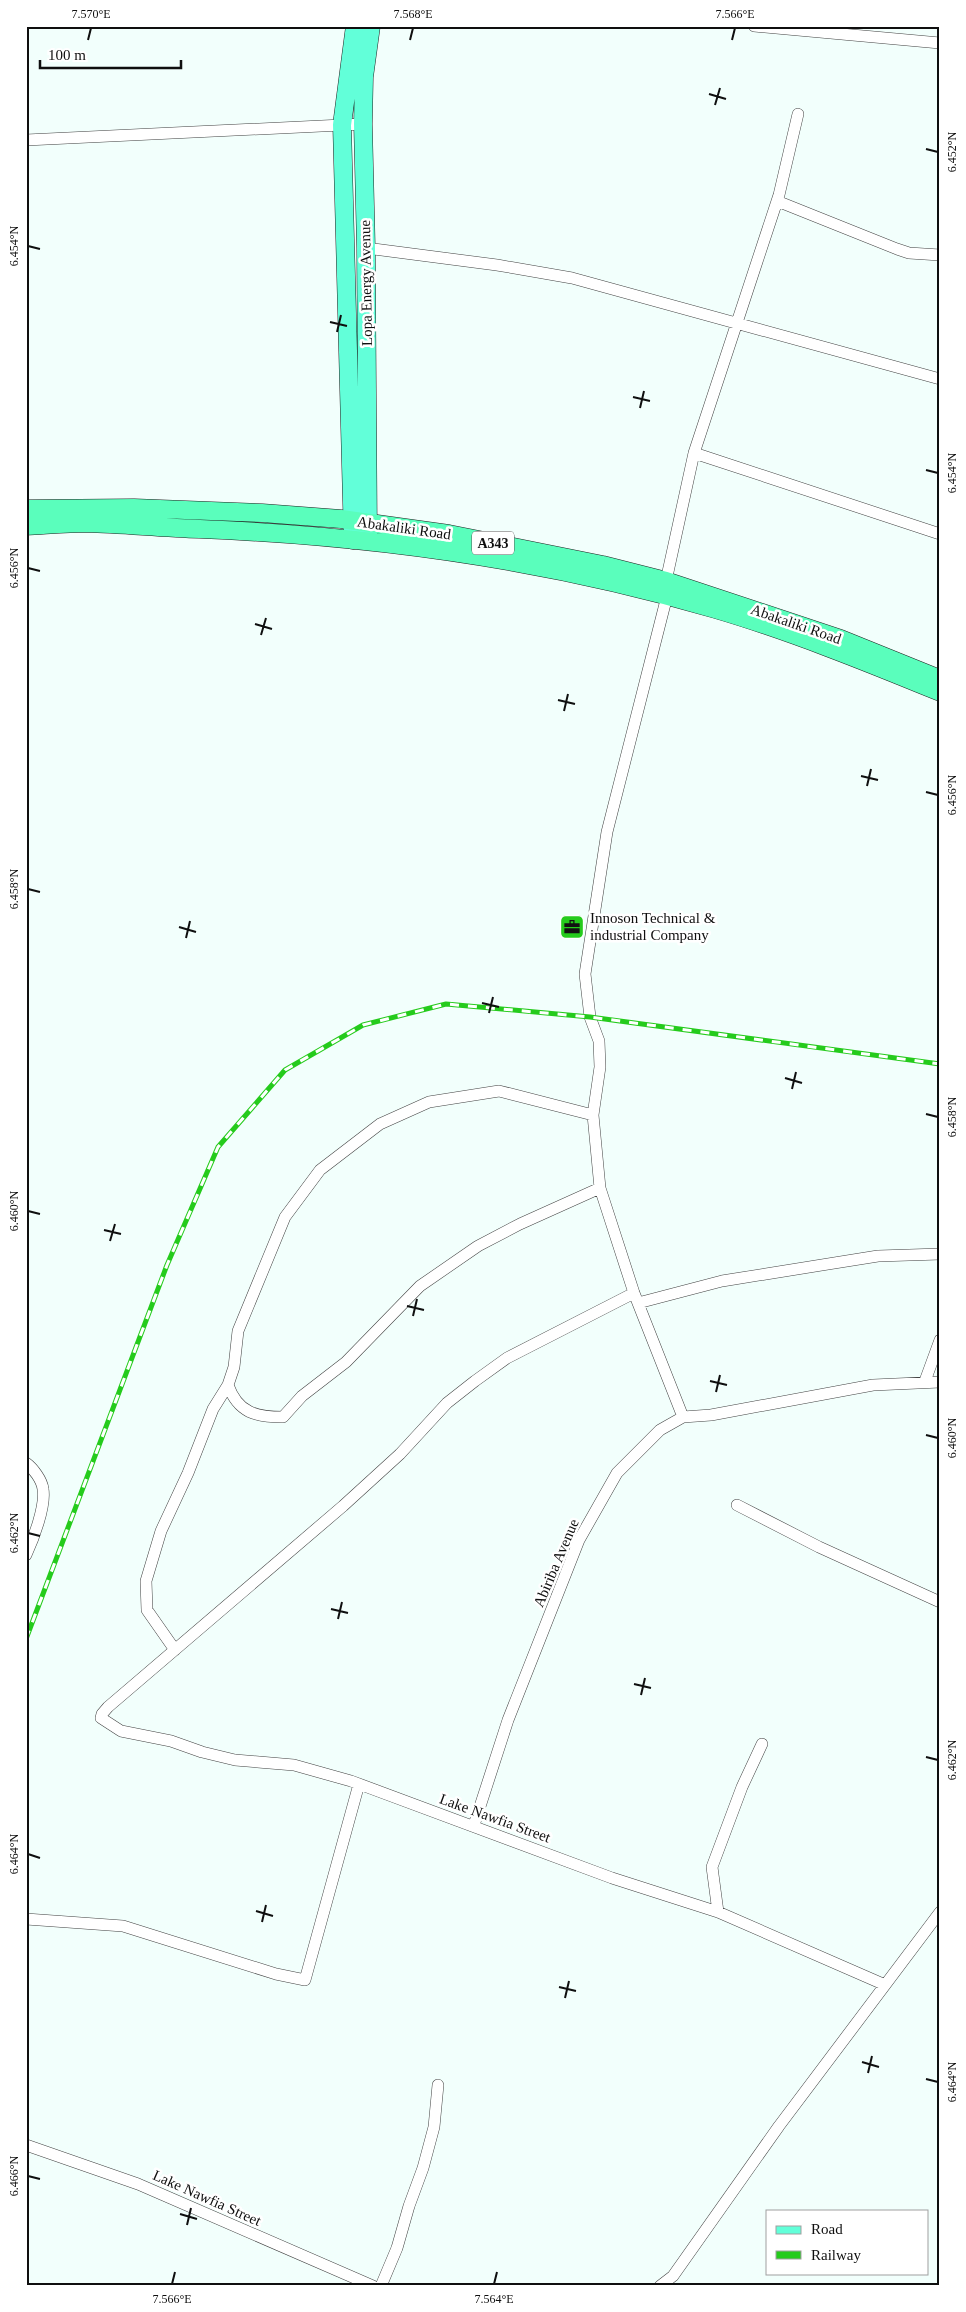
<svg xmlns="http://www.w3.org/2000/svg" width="966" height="2312" viewBox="0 0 966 2312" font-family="Georgia,serif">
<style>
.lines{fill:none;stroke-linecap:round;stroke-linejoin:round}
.minor-casing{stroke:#424242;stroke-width:12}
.primary-casing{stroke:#202020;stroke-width:19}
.trunk-casing{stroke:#202020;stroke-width:19}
.minor{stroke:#fff;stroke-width:11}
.primary{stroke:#62ffd9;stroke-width:18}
.trunk{stroke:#5afebc;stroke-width:18}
.rail-casing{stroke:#25cb1c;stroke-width:5}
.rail{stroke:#fff;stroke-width:3;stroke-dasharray:9;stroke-linecap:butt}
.ticks{fill:none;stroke:#0f0f0f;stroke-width:2}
.labels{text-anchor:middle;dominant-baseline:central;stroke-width:5;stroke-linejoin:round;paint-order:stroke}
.shield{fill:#fff;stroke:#575757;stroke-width:1}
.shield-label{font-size:14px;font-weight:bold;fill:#0f0f0f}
.street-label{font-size:15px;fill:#0f0f0f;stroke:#fff}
.poi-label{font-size:15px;fill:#0f0f0f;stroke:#fff;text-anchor:start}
.neatline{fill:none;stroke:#0f0f0f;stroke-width:2}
.ticks-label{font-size:12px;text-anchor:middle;fill:#0f0f0f}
</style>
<rect width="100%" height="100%" fill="#f2fffc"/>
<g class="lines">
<defs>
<path id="minor" d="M754,26l186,17
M26,140l337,-16
M777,201l120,48 12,4 31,2
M366,248l131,17 75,13 368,101
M694,453l246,81
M666,581l28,-128 85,-258 19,-81
M667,596l-60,236 -22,142 5,43 9,24 1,26 -7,48 7,73 34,105 49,124
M634,1293l-127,65 -32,23 -28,22 -47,51 -57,52 -235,201 -6,7 -1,4 20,13 50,10 31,11 33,8 59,5 57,16 261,97 106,34 165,72
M638,1303l84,-22 156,-25 62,-2
M925,1381l15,-41
M228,1385c10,28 28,32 55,32l19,-21 44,-34 74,-76 58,-40 42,-22 80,-36
M26,1463c7,5 16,17 17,26 3,17 -10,51 -17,66
M737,1505l82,42 121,55
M175,1650l-28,-40 -1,-29 15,-50 27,-58 25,-64 15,-24 6,-18 4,-36 47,-114 35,-47 60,-46 49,-22 70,-11 94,24
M474,1825l34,-105 71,-180 38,-67 43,-43 23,-13 28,-2 162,-30 67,-3
M718,1912l-6,-45 30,-80 20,-43
M26,1919l97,7 153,48 29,6 54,-196
M26,2145l112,39 235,102
M381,2286l16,-38 12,-42 14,-38 11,-41 4,-42
M660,2286l13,-10 106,-150 161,-214"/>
<path id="primary" d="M368,538l-2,-290 -3,-124 1,-47 7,-51
M353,540l-11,-415 13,-99"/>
<path id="trunk" d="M26,509l108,-1 128,5 79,6 108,15 154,31 63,16 175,58 99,40
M26,526c20,-1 41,-3 61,-3 38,1 75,5 113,6 173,7 348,31 515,80 75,22 152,53 225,83"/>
</defs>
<use href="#minor" class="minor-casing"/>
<use href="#primary" class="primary-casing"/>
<use href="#trunk" class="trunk-casing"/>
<use href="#minor" class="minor"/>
<use href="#primary" class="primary"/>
<use href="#trunk" class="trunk"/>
<defs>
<path id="rail" d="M26,1639l141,-374 51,-118 67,-77 78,-45 83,-21 144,13 350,47"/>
</defs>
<use href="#rail" class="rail-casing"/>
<use href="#rail" class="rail"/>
</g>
<path class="ticks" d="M88,40l3,-12M410,40l3,-12M732,40l3,-12M709,94l17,5M715,105l5,-17M926,149l12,3M28,246l12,3M330,322l17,4M337,332l4,-17M633,397l17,4M640,408l4,-17M926,470l12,3M28,568l12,3M255,624l17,5M261,635l5,-17M558,700l17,4M564,711l4,-17M861,776l17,4M867,786l4,-17M926,792l12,3M28,889l12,3M179,927l17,5M186,938l4,-17M482,1003l17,4M489,1013l4,-16M785,1078l17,5M792,1089l4,-17M926,1114l12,3M28,1211l12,3M104,1230l17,4M110,1241l5,-17M407,1306l17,4M413,1316l4,-17M710,1381l17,4M716,1392l4,-17M926,1435l12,3M28,1533l12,3M331,1609l17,4M338,1619l4,-17M634,1684l17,4M641,1695l4,-17M926,1757l12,3M28,1854l12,4M256,1911l17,5M262,1922l4,-17M559,1987l17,4M565,1998l4,-17M862,2062l17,5M868,2073l4,-17M926,2079l12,3M28,2176l12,3M180,2214l17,5M187,2225l4,-17M172,2284l3,-12M494,2284l3,-12"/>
<defs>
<symbol id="office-square" viewBox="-11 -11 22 22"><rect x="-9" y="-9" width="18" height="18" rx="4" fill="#25cb1c" stroke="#fff"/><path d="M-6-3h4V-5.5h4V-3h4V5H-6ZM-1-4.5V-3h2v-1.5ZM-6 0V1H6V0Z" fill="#111"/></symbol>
</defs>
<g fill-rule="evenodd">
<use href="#office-square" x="558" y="913" width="28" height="28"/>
</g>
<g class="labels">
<rect class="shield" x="472" y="531.5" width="42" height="23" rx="4"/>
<g class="shield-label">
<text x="493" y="543">A343</text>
</g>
<g class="street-label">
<text transform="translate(366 283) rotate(-91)">Lopa Energy Avenue</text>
<text transform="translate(404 528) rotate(8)">Abakaliki Road</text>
<text transform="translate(796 624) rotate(19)">Abakaliki Road</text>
<text transform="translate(556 1563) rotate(-67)">Abiriba Avenue</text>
<text transform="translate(495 1818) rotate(20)">Lake Nawfia Street</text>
<text transform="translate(207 2198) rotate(24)">Lake Nawfia Street</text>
</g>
<g class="poi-label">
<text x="590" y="918">Innoson Technical &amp;<tspan x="590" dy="17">industrial Company</tspan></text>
</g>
</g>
<rect width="966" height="2312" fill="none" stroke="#ffffff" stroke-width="55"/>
<rect x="766" y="2210" width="162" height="65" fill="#ffffff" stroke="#9f9f9f"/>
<rect x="776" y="2226" width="25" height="8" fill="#62ffd9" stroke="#9f9f9f"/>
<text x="811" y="2234" font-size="15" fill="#0f0f0f">Road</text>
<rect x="776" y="2251" width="25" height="8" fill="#25cb1c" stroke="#9f9f9f"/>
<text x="811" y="2260" font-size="15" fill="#0f0f0f">Railway</text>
<path d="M40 60v8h141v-8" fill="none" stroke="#0f0f0f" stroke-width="2.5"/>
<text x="48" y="60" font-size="15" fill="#0f0f0f" stroke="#ffffff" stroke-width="4" paint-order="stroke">100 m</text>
<rect x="28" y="28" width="910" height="2256" class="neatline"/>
<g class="ticks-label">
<text x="91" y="18">7.570°E</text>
<text x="413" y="18">7.568°E</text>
<text x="735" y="18">7.566°E</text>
<text transform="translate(952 152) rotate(-90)" y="4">6.452°N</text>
<text transform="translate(14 246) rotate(-90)" y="4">6.454°N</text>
<text transform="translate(952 473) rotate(-90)" y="4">6.454°N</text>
<text transform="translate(14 568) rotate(-90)" y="4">6.456°N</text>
<text transform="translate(952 795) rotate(-90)" y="4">6.456°N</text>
<text transform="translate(14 889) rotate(-90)" y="4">6.458°N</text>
<text transform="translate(952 1117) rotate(-90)" y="4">6.458°N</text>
<text transform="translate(14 1211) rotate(-90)" y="4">6.460°N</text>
<text transform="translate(952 1438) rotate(-90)" y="4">6.460°N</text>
<text transform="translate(14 1533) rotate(-90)" y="4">6.462°N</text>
<text transform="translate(952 1760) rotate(-90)" y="4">6.462°N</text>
<text transform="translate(14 1854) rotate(-90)" y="4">6.464°N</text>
<text transform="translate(952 2082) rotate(-90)" y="4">6.464°N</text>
<text transform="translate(14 2176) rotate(-90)" y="4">6.466°N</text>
<text x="172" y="2303">7.566°E</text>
<text x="494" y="2303">7.564°E</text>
</g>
</svg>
